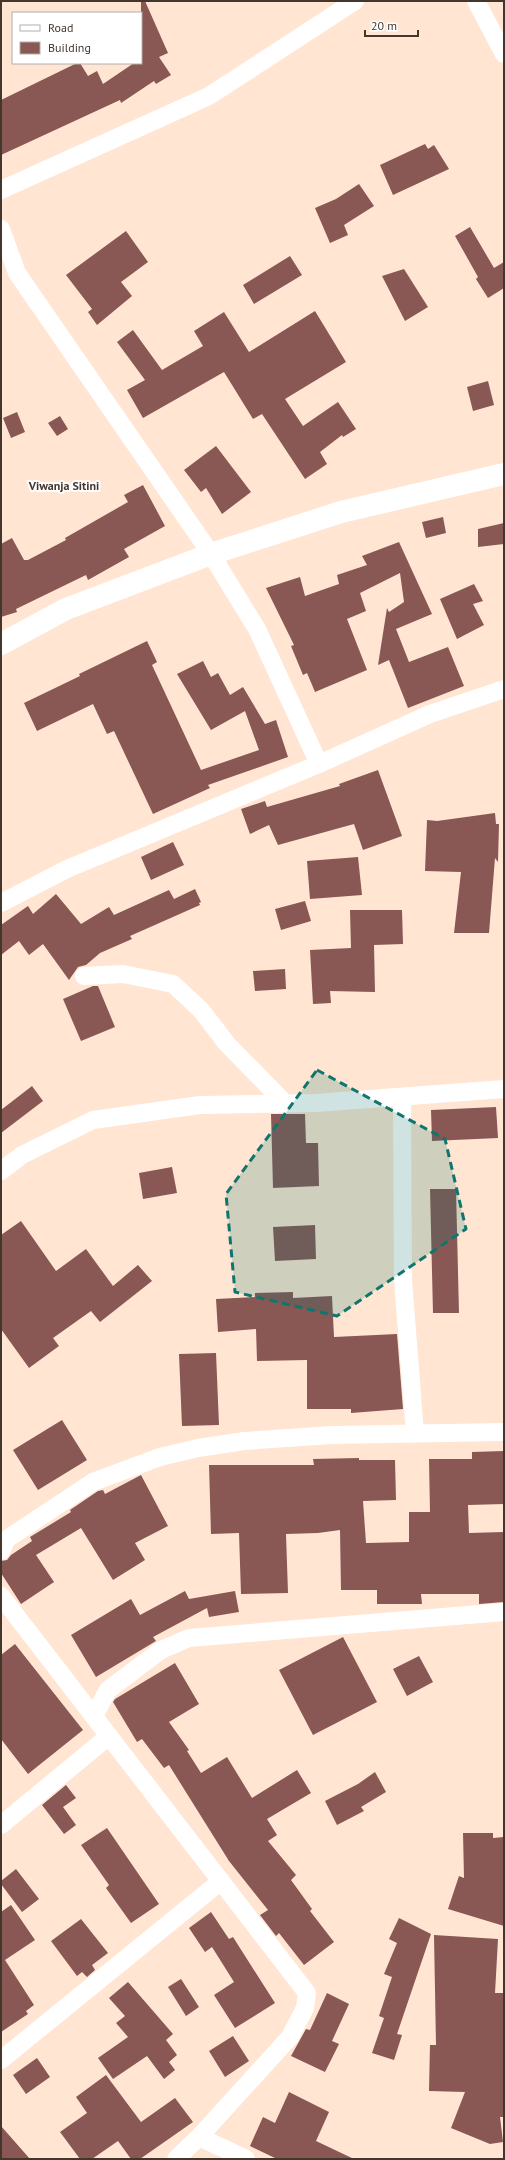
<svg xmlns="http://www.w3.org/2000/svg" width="505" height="2160" viewBox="0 0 505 2160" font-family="'PT Sans',sans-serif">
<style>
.building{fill:#895754}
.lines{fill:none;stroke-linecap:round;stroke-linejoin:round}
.minor{stroke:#fff;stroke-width:18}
.major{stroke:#fff;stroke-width:22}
.marked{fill:#0f766e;fill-opacity:0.2;stroke:#0f766e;stroke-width:3;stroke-dasharray:8 5;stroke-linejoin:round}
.labels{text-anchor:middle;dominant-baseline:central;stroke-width:4;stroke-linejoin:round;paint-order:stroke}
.quarter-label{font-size:12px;font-weight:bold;fill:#43362d;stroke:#fff}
</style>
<rect width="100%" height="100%" fill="#ffe5d2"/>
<path class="building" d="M141,1h4l23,52 -9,4 12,18 -15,9 -2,-3 -33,22 -1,-3 -119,55v-55l76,-37h3l8,13 9,-5 6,13 31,-21h7z
M425,144l3,5 6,-4 15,24 -56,26 -13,-30z
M359,184l15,22 -30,19 4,10 -18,8 -15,-35 21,-9z
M470,227l24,41 10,-6v26l-16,10 -12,-19 2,-2 -23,-41z
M126,231l22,31 -27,20 11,14 -35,29 -9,-13 4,-3 -26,-34z
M290,256l12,19 -48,29 -11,-19z
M404,269l24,38 -23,14 -23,-45z
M315,311l31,51 -61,37 18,27 35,-24 18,27 -13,8 -1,-2 -22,17 7,12 -22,15 -43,-65 -9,5 -29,-47 -81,46 -16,-28 18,-10 -28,-38 16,-12 29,40 41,-24 -9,-15 30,-19 25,40z
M488,381l6,24 -21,6 -6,-24z
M17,412l8,20 -14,6 -8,-20z
M60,416l8,13 -11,7 -9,-13z
M216,446l35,46 -29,22 -16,-26 -5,4 -17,-22z
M143,485l22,41 -41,23 5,8 -41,23 -2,-5 -70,34 1,3 -16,5v-73l11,-6 12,22h4l38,-20 -1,-2 63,-36 -4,-7z
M443,517l3,16 -20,5 -4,-16z
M504,523v21l-26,3v-18z
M399,542l33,72 -36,15 13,33 39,-15 16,39 -56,22 -19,-48 -11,5 9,-57 2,4 15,-10 -4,-29 -40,20 6,18 -19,8 20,51 -52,22 -8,-19 -4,2 -12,-29 3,-1 -28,-57 34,-11 5,19 34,-12 -2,-9 30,-10 -5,-9z
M474,584l9,17 -10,3 11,21 -27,14 -17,-40z
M147,641l10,21 -5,3 49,105 58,-20 -14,-39 -34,19 -34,-56 26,-13 8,16 7,-4 12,22 13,-8 22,37 11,-4 12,37 -80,28 2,3 -57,26 -39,-83 -7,3 -14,-30 -56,27 -13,-28 56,-27 -1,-2z
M378,770l24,66 -39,14 -9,-26 -76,21 -9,-20 -19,9 -9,-25 24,-8 2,6 73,-21 -1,-2z
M495,813l1,11h3l-1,38 -3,-4 -6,75h-35l7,-61 -36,-1 2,-51 10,1z
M173,842l11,23 -33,15 -10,-23z
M358,857l4,38 -52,4 -3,-38z
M195,889l6,13 -2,1 1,2 -70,31 2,3 -32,14 -14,12 -8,2 -9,13 -26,-36 -14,11 -10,-14 -18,14v-30l27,-19 5,8 23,-20 25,30 28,-17 5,8 55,-25 5,9z
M305,901l6,20 -30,9 -6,-21z
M350,910h52l1,34 -29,1 1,47 -45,-1 1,12 -18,1 -3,-54 41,-2z
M285,969l1,20 -31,2 -2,-20z
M93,986h5l17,41 -34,14 -18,-42z
M32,1086l11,15 -42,32v-23z
M496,1107l2,31 -66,3 -1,-31z
M271,1114h34l1,29h12l1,43 -46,2z
M172,1167l5,26 -34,6 -4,-26z
M430,1189h26l3,124h-26z
M21,1221l35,50 30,-22 27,37 25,-21 14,16 -52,41 -9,-11 -38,27 6,8 -30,22 -28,-39v-94z
M315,1225l1,34 -41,2 -2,-34z
M293,1292v6l39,-2 2,41 63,-3 6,75 -52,4v-4h-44v-49l-50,1 -1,-32 -38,3 -2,-33 39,-2v-4z
M216,1353l3,72 -37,1 -3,-72z
M62,1420l25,40 -49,30 -25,-40z
M504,1451v53l-36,1 1,28 35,-1v70l-25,2v-10h-58l1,10h-45v-14h-36l-1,-60 -22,3 -32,1 2,59 -47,1 -2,-61 -28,1 -2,-69h105l-1,-6 46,-1v2h36l1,40 -33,1 3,42 43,-1v-30h21l-1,-53h43v-7z
M141,1475l27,51 -33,17 10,17 -32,20 -32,-52 -45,27 18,27 -33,22 -20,-31v-12l6,-1 4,-5 21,-14 -2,-4 41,-25 -1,-2 28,-19 5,-1 2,4z
M185,1591l4,8 46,-8 4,21 -30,5 -2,-9 -54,29 3,4 -60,36 -25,-42 60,-36 9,16z
M343,1637l34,65 -64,33 -34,-65z
M15,1644l68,86 -55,44 -27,-35v-84z
M419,1656l14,26 -26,14 -14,-27z
M175,1663l24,41 -30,18 20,28 -2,1 14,22 26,-16 25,41 45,-28 14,23 -44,26 10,16 -9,6 28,34 -5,5 21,29 -2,2 24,31 -30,23 -25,-32 -3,3 -16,-21 8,-5 -39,-49 -60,-96 -5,3 -22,-29 -5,3 -24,-40 2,-3z
M375,1772l11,20 -25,15 3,4 -27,14 -12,-24 33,-17z
M66,1785l10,13 -13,9 13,18 -12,9 -22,-29z
M107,1828l52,76 -28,19 -25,-35 3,-3 -28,-40z
M463,1833h30v5l11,-1v89l-56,-17 11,-33 5,2z
M16,1869l23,30 -17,13 -21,-28v-3z
M11,1905l24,35 -30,20 29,45 -8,6 2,3 -27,18v-120z
M211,1912l18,27 4,-2 42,66 -40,25 -21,-33 20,-13 -22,-35 -7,5 -16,-24z
M399,1918l32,16 -34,100 5,1 -8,25 -22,-7 12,-35 -5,-2 13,-39 -8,-3 13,-31 -8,-4z
M81,1919l27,34 -16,12 3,5 -8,7 -5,-5 -5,4 -26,-35z
M434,1935l64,4 -3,54h9v124h-4l3,25 -13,2 -39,-16 14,-36 -36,-1 1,-46h6z
M181,1979l18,28 -13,9 -18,-29z
M128,1982l45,52 -7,6 11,15 -8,7 6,8 -11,9 -17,-23 -34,23 -15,-21 30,-21 -12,-14 9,-7 -16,-18z
M327,1993l22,11 -17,37 7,3 -14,28 -34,-16 15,-27 4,1z
M233,2036l16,25 -24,16 -16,-26z
M37,2058l13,19 -24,17 -13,-19z
M106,2075l35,47 34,-24 18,24 -53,37h-9l-13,-18 -26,18h-12l-20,-27 27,-19 -11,-16z
M289,2092l40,20 -13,29 38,18h-77l-27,-13 13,-29 12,6z
M1,2126l29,33h-29z"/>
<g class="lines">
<path class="minor" d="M476,1l28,53
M1,190l208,-94 146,-95
M1,229l16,44 194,281 46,75 62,135
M1,903l66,-34 252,-105 111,-50 74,-25
M84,976l39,-2 50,10 28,26 26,34 59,60
M402,1097l1,183 12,154
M1,1171l21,-16 71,-35 107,-15 116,-2 188,-14
M1,1551l6,-12 86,-57 67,-25 38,-9 46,-7 88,-6 172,-3
M1,1596l306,397 -2,15 -15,29 -91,100 -23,22
M94,1716l14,-26 53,-40 28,-12 315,-26
M1,1825l108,-89
M1,2060l220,-179
M199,2137l47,22"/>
<path class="major" d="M1,644l65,-35 145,-55 130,-42 163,-38"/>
</g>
<path class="marked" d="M317,1070l128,69 21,90 -129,87 -102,-24 -9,-98z"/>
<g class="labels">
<g class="quarter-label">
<text x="64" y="485">Viwanja Sitini</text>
</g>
</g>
<rect width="505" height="2160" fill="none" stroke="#43362d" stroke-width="4"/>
<rect x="12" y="12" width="130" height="52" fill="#ffffff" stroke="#b4afab"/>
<rect x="20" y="25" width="20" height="6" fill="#ffffff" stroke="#b4afab"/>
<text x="48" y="32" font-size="12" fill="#43362d">Road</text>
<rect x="20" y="42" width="20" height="12" fill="#895754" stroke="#b4afab"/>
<text x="48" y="52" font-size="12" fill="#43362d">Building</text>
<path d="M365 30v6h53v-6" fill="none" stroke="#43362d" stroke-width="2"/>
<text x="371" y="30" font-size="12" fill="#43362d" stroke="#ffffff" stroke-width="3" paint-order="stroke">20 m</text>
</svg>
